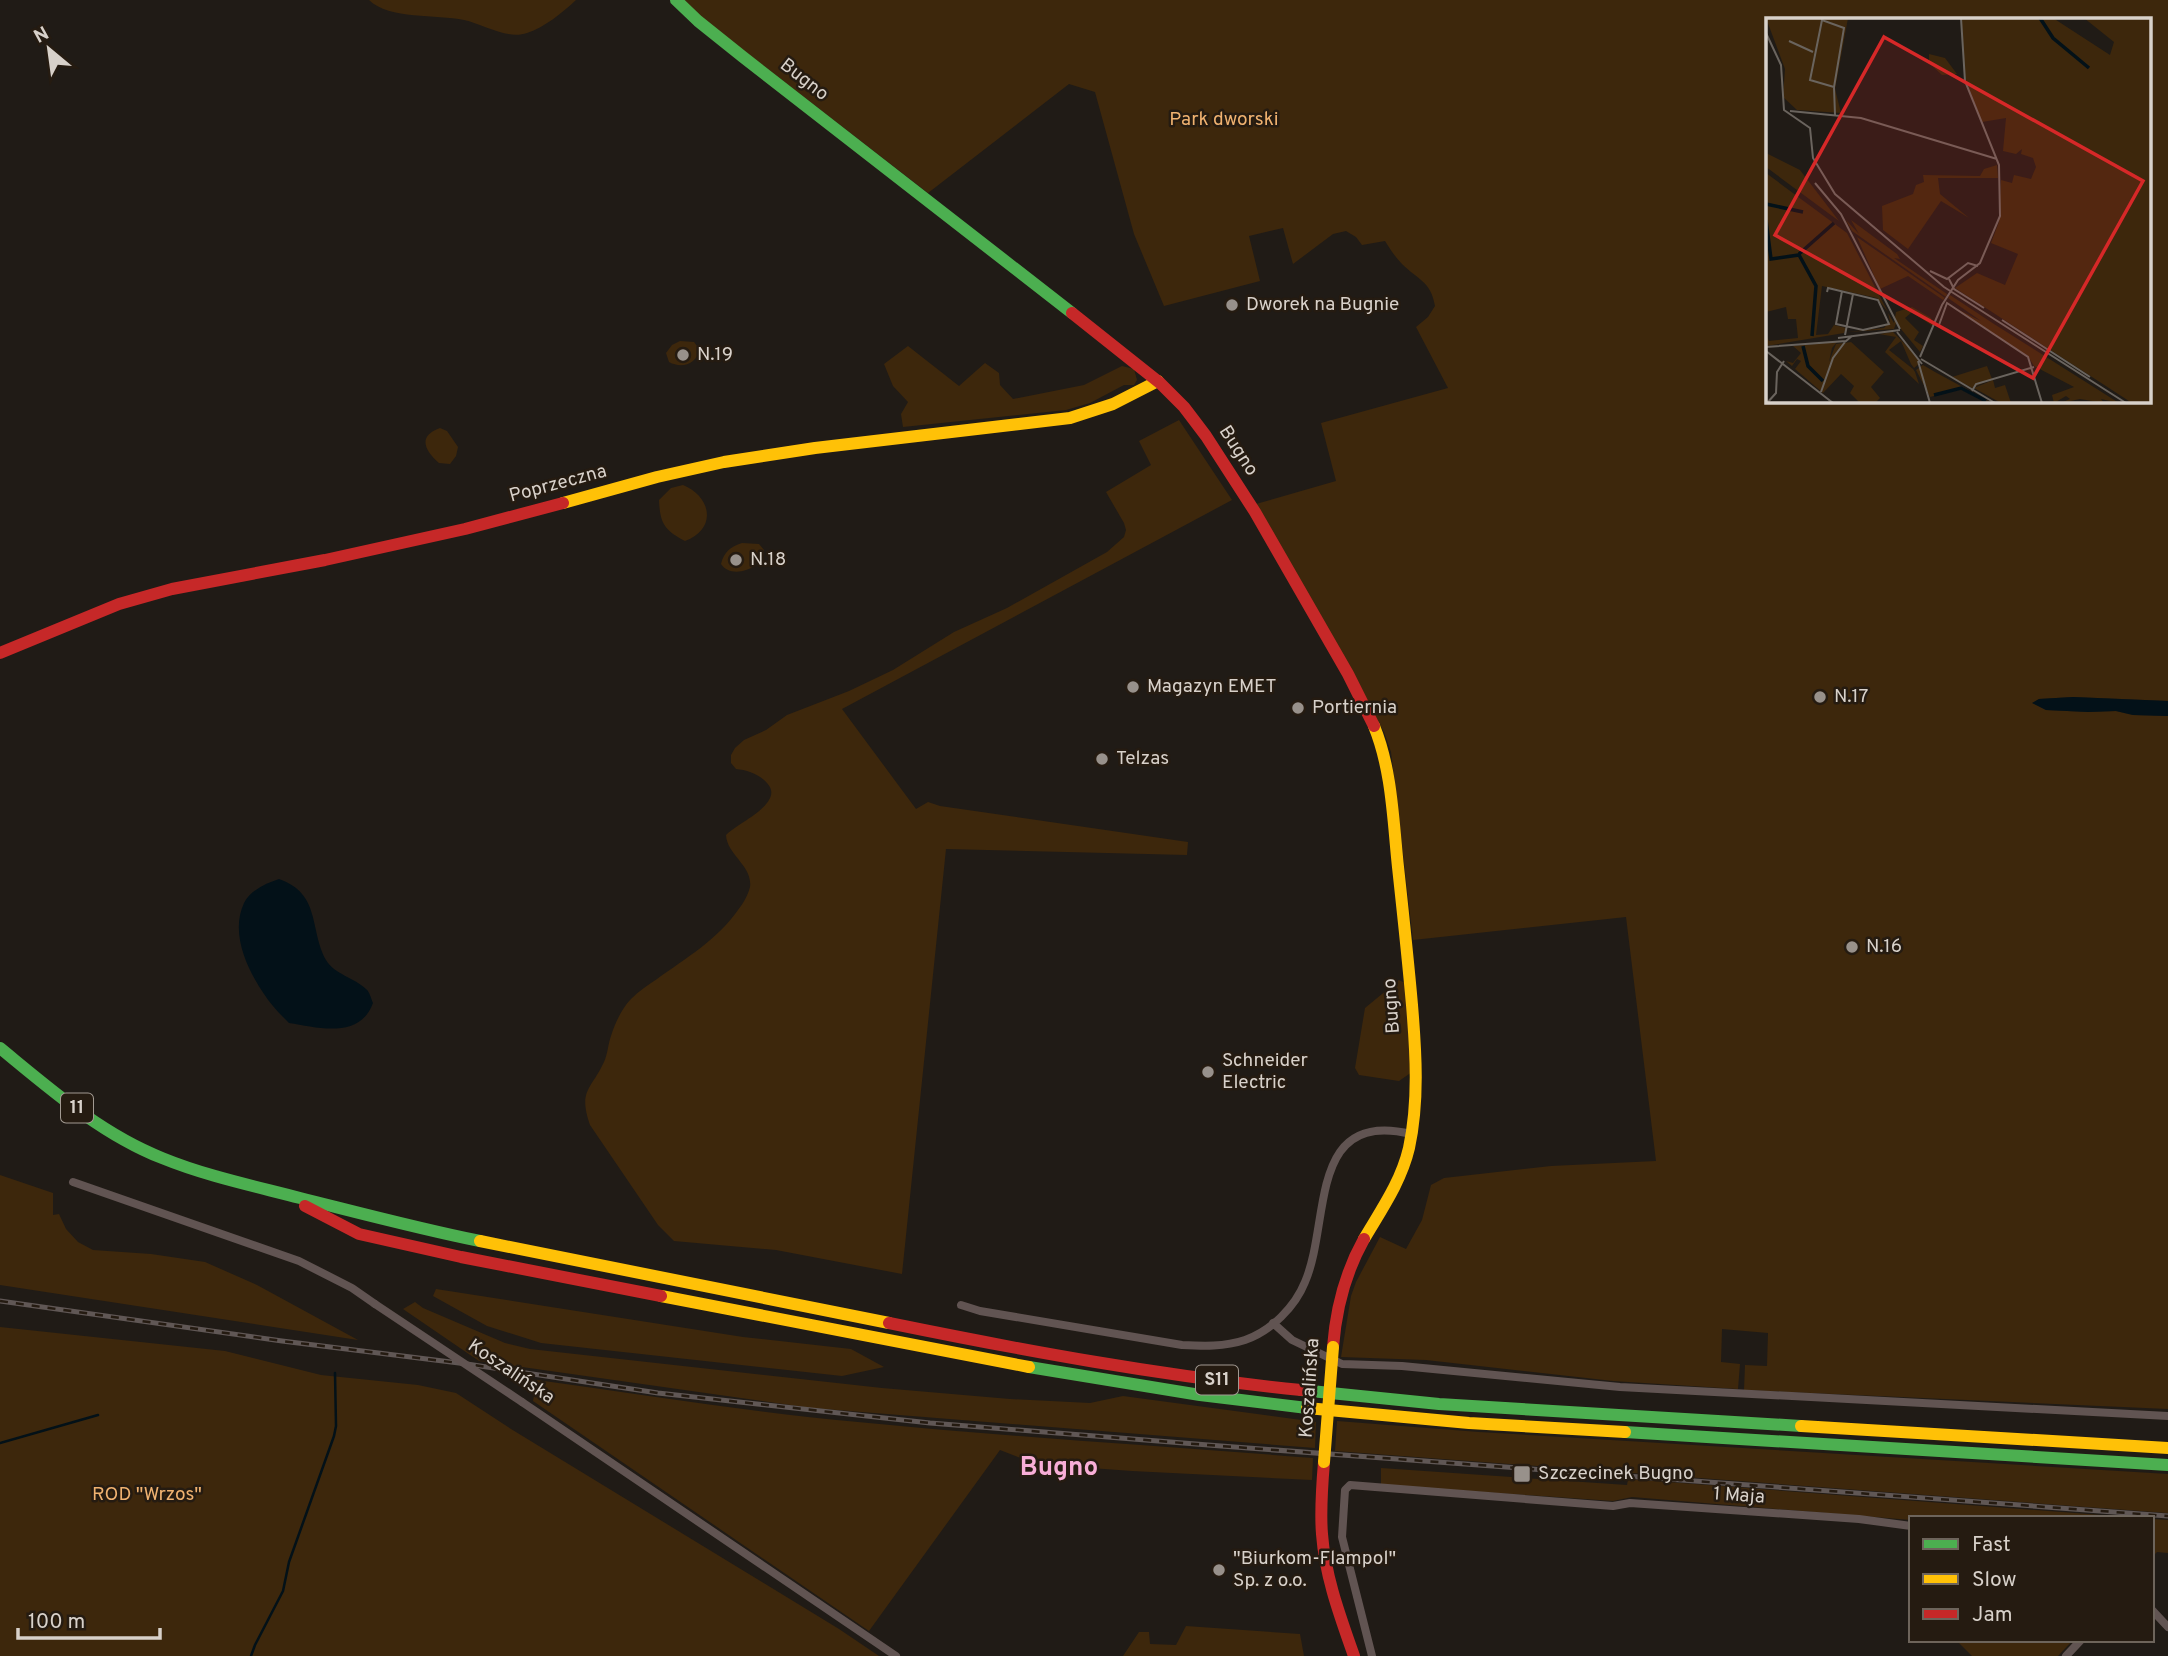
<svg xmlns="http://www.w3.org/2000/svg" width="2168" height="1656" viewBox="0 0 2168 1656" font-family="Overpass,sans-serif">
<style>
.green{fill:#3d270c;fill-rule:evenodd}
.water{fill:#031118}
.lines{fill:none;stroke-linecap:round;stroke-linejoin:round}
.stream{stroke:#031118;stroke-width:2.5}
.street{stroke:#615452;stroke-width:8}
.fast{stroke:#4caf50;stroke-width:12}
.slow{stroke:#ffc107;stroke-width:12}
.jam{stroke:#c62828;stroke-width:12}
.rail-casing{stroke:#605755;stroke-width:5}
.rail{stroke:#251b11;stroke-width:2.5;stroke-dasharray:8;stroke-linecap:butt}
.street-bridge{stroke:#615452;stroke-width:8}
.slow-bridge{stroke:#ffc107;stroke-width:12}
.poi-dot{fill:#98918b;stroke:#251b11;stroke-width:2.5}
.labels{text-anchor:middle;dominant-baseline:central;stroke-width:5;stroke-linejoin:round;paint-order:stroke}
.shield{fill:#251b11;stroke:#a29a92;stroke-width:2}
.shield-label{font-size:18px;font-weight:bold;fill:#d8d1ca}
.street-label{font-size:19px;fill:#d8d1ca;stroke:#251b11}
.park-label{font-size:19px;fill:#f0b270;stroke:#251b11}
.poi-label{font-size:19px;fill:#d8d1ca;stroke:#251b11;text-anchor:start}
.district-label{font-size:26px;font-weight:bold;fill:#f8aed7;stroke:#251b11}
.inset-river{fill:none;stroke:#031118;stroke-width:3.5}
.inset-road{fill:none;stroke:#6a645e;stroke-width:2}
.view{fill:#d62828;fill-opacity:0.15;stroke:#d62828;stroke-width:3.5}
.inset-edge{fill:none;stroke:#d8d1ca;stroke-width:3.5}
</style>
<rect width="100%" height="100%" fill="#201b16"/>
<path class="green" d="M369,0h207c-14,13 -31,27 -49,33 -20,7 -44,-9 -63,-13 -27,-6 -75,0 -95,-20z
M684,0h1484v701l-95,-4 -34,2 -6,4 13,7 42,2 28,-1 17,4 35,1v693l-424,-19 1,-25 22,1 1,-33 -46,-4 -1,33 19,2 -2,25 -125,-8 -187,-21 -85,-3 10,-61 5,-14 24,-45 26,12 16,-29 9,-35 13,-7 107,-12 105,-5 -30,-244 -213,23 -19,-164 -3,-24 -7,-20 -128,-228 80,-23 -15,-58 127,-35 -32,-61 12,-10 7,-11c-4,-25 -17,-26 -33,-42 -7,-7 -12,-15 -17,-23l-23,4 -6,-8 -10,-6 -13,3 -40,30 -10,-36 -34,8 11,45 -96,25 -30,-72 -39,-142 -26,-8 -141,109 -181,-140 -45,-36zM1767,19h382v382h-382z
M680,341l14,1 6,8c-4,14 -18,19 -31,12l-3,-9 6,-8z
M908,346l51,40 26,-23 14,10 1,12 13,14 71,-14 38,-19 12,3 3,11 -3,5h-10l-34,18 -24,7 -163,17 -2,-13 7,-12 -15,-16 -9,-22z
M1179,420l53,80 -390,209 74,100 12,-7 12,4 248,36 -1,13 -241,-6 -44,425 -126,-24 -102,-9 -16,-16 -68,-100c-12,-35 1,-35 14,-63 4,-9 4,-18 7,-26 4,-13 11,-28 20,-37 8,-8 17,-14 26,-20 29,-21 60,-39 81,-69 5,-6 10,-15 12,-23 3,-21 -23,-32 -24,-52 11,-12 60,-32 41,-52 -8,-9 -20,-13 -31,-14l-5,-6v-8l4,-7 9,-8 22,-10 21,-15 62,-24 44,-21 61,-38 53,-24 100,-56 17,-15 2,-7 -2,-7 -18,-31 45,-27 -12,-24z
M440,428l7,3 11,16 -2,9 -6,8 -11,-1c-14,-12 -22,-27 1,-35z
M683,485c29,12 34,44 2,56 -21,-11 -25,-18 -26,-41l12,-12z
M742,543l17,1 5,6c-1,19 -33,30 -43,14 3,-12 9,-17 21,-21z
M1399,980l6,3 7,89 -13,9 -40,-6 -4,-7 10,-60z
M0,1175l53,18v22l6,-1 7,15 12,13 15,8 58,4 54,8 52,23 101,55 -358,-55z
M436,1289l307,48 108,12 33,18 -42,9 -301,-33 -54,-17 -54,-30z
M415,1302l8,6 82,35 25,6 352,39 128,11 80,4 33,-7 193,26 -1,26 -503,-40 -333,-47 -76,-52z
M0,1327l225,24 96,24 97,10 38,8 55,36 328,200 40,27h-879z
M537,1380c107,15 214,32 321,42 152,15 304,24 455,36l-1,22 -180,-9 -96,-7 -36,-14 -131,181 -336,-230z
M1337,1421l142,11 689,42v39l-833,-62z
M1381,1468l246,17 1,-6 512,39h-229v2l-279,-23 -19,4 -232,-16z
M2152,1519l16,1v33l-11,-1 -5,5z
M1186,1626l114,8 4,22h-181l16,-24h10l1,12 26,1z
M1956,1640h117l-15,16h-86z"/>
<path class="water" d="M2073,697l95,4v15l-35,-1 -17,-4 -28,1 -42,-2 -14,-7 7,-4z
M279,879c42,15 30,49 47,81 8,14 29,18 40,29 4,3 5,10 7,14 -13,36 -54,25 -84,20 -9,-9 -18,-18 -25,-29 -17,-25 -34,-61 -20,-91 6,-13 23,-20 35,-24z"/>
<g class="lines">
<path class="stream" d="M0,1443l98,-28
M251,1656l4,-11 28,-54 6,-29 45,-126 2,-10 -1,-53"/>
<path class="street" d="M73,1182l226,79 53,27 23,16
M961,1305l19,6 202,34c21,1 42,2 63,-5 26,-9 50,-33 60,-58 26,-60 2,-173 106,-148
M1273,1323l19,17 50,24 60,2 218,21 548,29
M522,1402l374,254
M2152,1610l16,17
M1372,1656l-30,-119 3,-47 5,-5 263,21 17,-3 229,16 52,7
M2066,1656l15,-16"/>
<path class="fast" d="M676,0l22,21 45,36 329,256
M0,1048c50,41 101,86 162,110 44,18 92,28 138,40 60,15 120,31 180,43
M1029,1367l171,28 107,13
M1301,1390l138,14 362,22
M1625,1432l543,33"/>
<path class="slow" d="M563,503l94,-26 67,-15 91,-14 255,-30 43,-14 45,-23
M1364,1239c17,-29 37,-57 45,-91 10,-47 7,-95 3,-143 -4,-46 -9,-92 -14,-138 -5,-47 -6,-97 -24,-141
M480,1241l409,82
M661,1296l368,71
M1307,1408l162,15 156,9
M1801,1426l367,22"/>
<path class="jam" d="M1072,313l88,70 24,24 22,29 49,76 93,162 26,52
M0,653l119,-49 53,-15 153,-29 140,-31 98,-26
M305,1206l54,28 102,23 200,39
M889,1323c137,28 273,53 412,67
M1333,1347c3,-39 12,-74 31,-108
M1324,1462c-2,24 -4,48 -2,72 3,42 18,82 32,122"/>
<defs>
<path id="rail" d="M0,1301l282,40 185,23 191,29 272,30 291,23 947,70"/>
</defs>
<use href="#rail" class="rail-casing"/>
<use href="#rail" class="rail"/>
<path class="street-bridge" d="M375,1304l147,98"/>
<path class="slow-bridge" d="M1324,1462l9,-115"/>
</g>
<g class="poi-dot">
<circle cx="1232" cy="305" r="7"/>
<circle cx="683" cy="355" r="7"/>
<circle cx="736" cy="560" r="7"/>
<circle cx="1133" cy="687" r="7"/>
<circle cx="1820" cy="697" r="7"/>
<circle cx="1298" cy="708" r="7"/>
<circle cx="1102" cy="759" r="7"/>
<circle cx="1852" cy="947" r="7"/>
<circle cx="1208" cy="1072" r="7"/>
<rect x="1513" y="1465" width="18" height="18" rx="3.5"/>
<circle cx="1219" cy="1570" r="7"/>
</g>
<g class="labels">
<g class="shield">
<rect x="61" y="1093.5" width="32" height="29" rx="5"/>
<rect x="1196" y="1365.5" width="42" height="29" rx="5"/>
</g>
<g class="shield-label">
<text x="77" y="1108">11</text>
<text x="1217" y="1380">S11</text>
</g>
<g class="street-label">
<text transform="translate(804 80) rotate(38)">Bugno</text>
<text transform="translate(1238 451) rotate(57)">Bugno</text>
<text transform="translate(558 484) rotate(-15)">Poprzeczna</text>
<text transform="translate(1392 1006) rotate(-94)">Bugno</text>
<text transform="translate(511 1372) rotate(34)">Koszalińska</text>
<text transform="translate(1310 1388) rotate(-86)">Koszalińska</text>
<text transform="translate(1739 1496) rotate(4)">1 Maja</text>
</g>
<g class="park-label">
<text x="1224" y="120">Park dworski</text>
<text x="147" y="1495">ROD "Wrzos"</text>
</g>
<g class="poi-label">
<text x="1246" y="305">Dworek na Bugnie</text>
<text x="697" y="355">N.19</text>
<text x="750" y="560">N.18</text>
<text x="1147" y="687">Magazyn EMET</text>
<text x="1834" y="697">N.17</text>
<text x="1312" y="708">Portiernia</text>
<text x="1116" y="759">Telzas</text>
<text x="1866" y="947">N.16</text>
<text x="1222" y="1061">Schneider<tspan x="1222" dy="22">Electric</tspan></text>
<text x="1538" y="1474">Szczecinek Bugno</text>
<text x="1233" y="1559">"Biurkom-Flampol"<tspan x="1233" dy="22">Sp. z o.o.</tspan></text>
</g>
<g class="district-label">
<text x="1059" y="1468">Bugno</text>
</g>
</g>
<g transform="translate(1766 18)">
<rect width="385" height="385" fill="#201b16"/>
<path d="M0,0h82l-13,71 6,24 -44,-3 -14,-13 2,-28zM195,0h92l57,37 4,-13 -30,-24h67v385h-19l-177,-115 22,-15 28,12 13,-31 -27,-11 8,-21 2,-42 11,3 2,-8 17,4 5,-12 -3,-9 -12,-4 1,-5 -6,5 -13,-3 3,-33 -24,4 -18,-47zM163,36l16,4 12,16 -15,1 -13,-12zM0,135l34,17 39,51 -73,-54zM231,147l1,13h-60l2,16 29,24 -28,-17 -33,48 -25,-19 -1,-24 31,-12 3,-9 8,-3 -1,-7 57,1 4,-7zM0,155l81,60 41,79 -11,-14 -55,-12 -6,49 12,-1 6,-9 12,3 -2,5 -78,13v-11l3,6 29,-3 -2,-19h-8l-2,-12 -20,5zM80,202l13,14 -8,-14 46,34 3,5 -6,-1 53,36 -1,3 -94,-66zM91,219l88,61 -2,2 -35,-24 -28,13zM184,277l44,29 125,79 -18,-4 3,4 -24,-4 -19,4 9,-4 -4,-3 -12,7 -2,-8 22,-8 -40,-21 -6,-10 -77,-50 30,15 -33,-23zM146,289l19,11 3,9 -22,-15 -7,6 14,14 -5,8 9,6 -3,6 -24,-29 -2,6 -47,3 37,-4 6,-7 -2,-8 6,10 2,-11zM127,314l21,21 6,10 -6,5 -3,-4 -10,-23 -12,9 24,19 2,3 4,12 -34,-32 11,-15 -17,-3zM71,324l-5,6 -3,14 7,-18 15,-2 33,30 -13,15 9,11 -5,5h-15l-10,-10 4,-7 -13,-12 -18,19 -28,-24 6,-8 -4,-2 -5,7 -6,-5 7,2 8,-10 -8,-7zM157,347l12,7 57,31 -33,-14 -29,8 -14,-27zM221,348l5,13 -20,9 -20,-11zM227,362l2,8 10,-3 6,18h-10l-27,-15z" fill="#3d270c"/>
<path class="inset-river" d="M274,0l13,20 36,30M0,186l37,8M0,202l5,39 28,-4 17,31 -4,50M33,236l35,-31M37,328l5,20 15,15M168,377l27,-7 25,13"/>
<path class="inset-road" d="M0,15l15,32 3,45 26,18 3,30 22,36 109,93 182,116M23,23l24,11M68,69l-24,-7 12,-60 22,8 -10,59 1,28M24,93l71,7 136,41M49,165l26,31 59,115M164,253l17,8 21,-16 10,3M183,261l5,10 30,19M61,274l1,-4 50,12 11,24 -26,6 -27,-6 6,-33M236,302l88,57M173,307l8,-22 81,54 14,46M131,314l25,32M79,317l8,-41M72,320l62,-8M0,329l80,-6 6,-5M0,333l67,52M154,339l22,-52 16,-25 22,-17 20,-47 -1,-51 -34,-84 -4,-63M155,341l74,44M152,343l12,42M206,373l4,-7 58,-17M55,374l12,-34 12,-16M1,385l9,-10 1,-21 7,-11"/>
<path class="view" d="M118,19l259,144 -110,197 -258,-143z"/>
<rect width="385" height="385" class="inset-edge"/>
</g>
<rect x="1909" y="1516" width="245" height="126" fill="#251b11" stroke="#6d645b" stroke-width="2"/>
<rect x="1923" y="1539" width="35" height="10" fill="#4caf50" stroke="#6d645b" stroke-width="2"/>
<text x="1972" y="1551" font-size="21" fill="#d8d1ca">Fast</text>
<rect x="1923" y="1574" width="35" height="10" fill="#ffc107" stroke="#6d645b" stroke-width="2"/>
<text x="1972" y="1586" font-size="21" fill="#d8d1ca">Slow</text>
<rect x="1923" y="1609" width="35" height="10" fill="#c62828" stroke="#6d645b" stroke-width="2"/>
<text x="1972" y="1621" font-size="21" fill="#d8d1ca">Jam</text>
<g transform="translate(49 49) rotate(331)" stroke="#251b11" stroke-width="5" paint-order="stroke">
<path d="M0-5L12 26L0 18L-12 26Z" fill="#d8d1ca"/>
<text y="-10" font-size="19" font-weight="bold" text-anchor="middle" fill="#d8d1ca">N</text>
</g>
<path d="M18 1628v10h142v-10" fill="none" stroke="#d8d1ca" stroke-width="3.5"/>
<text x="28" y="1628" font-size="21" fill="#d8d1ca" stroke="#251b11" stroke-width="5" paint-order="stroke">100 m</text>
</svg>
